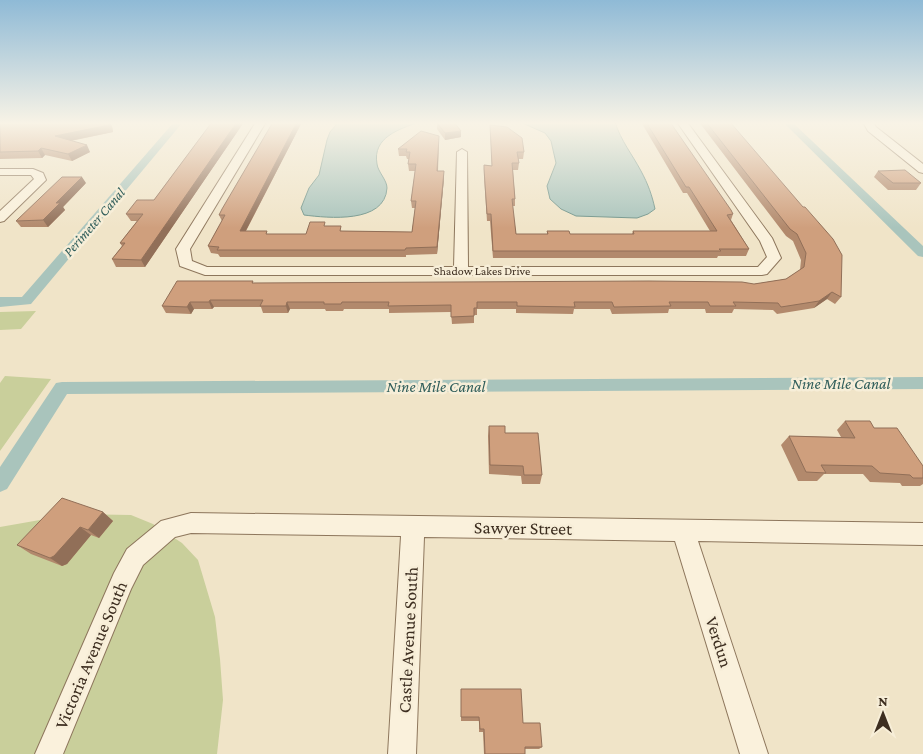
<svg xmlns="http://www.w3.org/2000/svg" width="923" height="754" viewBox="0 0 923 754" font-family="'Crimson Pro',serif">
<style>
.green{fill:#c9cf9b}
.water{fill:#a9c4bc;stroke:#6f938a}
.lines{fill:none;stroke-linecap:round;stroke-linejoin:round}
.canal{fill:#a9c4bc;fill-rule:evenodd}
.street-casing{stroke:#8d765c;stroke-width:2}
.street{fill:#faf1dc;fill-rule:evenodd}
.wall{fill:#b2896c}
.shaded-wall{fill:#916f58}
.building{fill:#cf9f7d;stroke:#916f58}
.labels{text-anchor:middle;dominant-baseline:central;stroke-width:5;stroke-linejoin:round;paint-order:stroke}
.far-street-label{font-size:12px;fill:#3d2e20;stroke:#f7eed8}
.far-water-label{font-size:14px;font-style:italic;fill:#2f5d5a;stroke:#f7eed8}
.water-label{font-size:16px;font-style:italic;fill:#2f5d5a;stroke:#f7eed8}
.near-street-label{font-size:18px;fill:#3d2e20;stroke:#f7eed8}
</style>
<rect width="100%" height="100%" fill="#f0e4c8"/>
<path class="green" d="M36,311l-15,18 -21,1v-18z
M5,376l46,3 -51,72v-68z
M74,514l57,1 22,9 29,19 16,17 17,57 5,42 3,41 -6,54h-217v-227z"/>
<path class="water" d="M336,122h83c-19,7 -47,15 -42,42 1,8 10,16 10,24 -2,36 -59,30 -83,27l-3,-7 8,-20 10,-13 8,-35 3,-8 6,-7z
M520,122h95c6,19 17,32 26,49 7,13 11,24 14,38l-7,5 -11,4 -61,-2 -15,-7 -11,-10 -3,-13 9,-23 -5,-22 -6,-8z"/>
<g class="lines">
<path class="canal" d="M174,122h9l-152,182 -31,3v-10h22z
M783,122h9l131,124v11l-5,-1z
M923,377v12l-856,5 -60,95 -7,3v-25l56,-84 6,-1z"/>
<defs>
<path id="street" d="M256,122h10l-76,127 2,12 15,6h247l3,-115 5,-3 5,3 1,115h290l9,-10 -7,-16 -83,-119h10l85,116 9,20 -14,16 -5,1h-557l-25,-9 -4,-17z
M863,122h10l3,5 47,37v9l-4,-1 -51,-41z
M0,169h33l10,4 3,7 -42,41 -4,1v-11l34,-32 -3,-4h-31z
M191,513l732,10v22l-225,-4 70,213h-28l-65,-213 -251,-4 -8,217h-28l13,-218 -210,-3 -16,4 -32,28 -12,24 -68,165h-28l79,-181 13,-24 34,-28z"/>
</defs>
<use href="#street" class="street-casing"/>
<use href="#street" class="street"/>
</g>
<path class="wall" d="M0,122l112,4 1,6 -42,9 19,11 -18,9 -27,-6 -3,3 -42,1z
M212,122h32l-99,145h-29l-4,-8 10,-13 -2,-3 17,-22h-6l-5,-7 28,-14z
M273,122h29l-56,109 22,3h38l20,-8 16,5 70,1 3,-24h-3l-1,-7 4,-30h-6l-1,-7 1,-5h-2l-1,-3h-7l-1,-7 41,-7 -1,29 6,7 -7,76 -31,1v2h-186l-2,-3 -7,-1 -3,-7 14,-25 -3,-6z
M641,122h29l63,92 -2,6 18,29 -3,7h-28l-1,2h-224l-3,-37h-3l-3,-45v-11l8,1 -2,-41 34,27 -1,7h-5l1,4 -1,7h-5l2,29v7h-3l4,28h31v-3l23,3h62l1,-3h77l-23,-38h-4z
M699,122h31l111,175 -6,7 -8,-5 -13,9 -37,6 -4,-4 -39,-1 -2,4h-26l-1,-4h-36l-1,4 -56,1 -2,-5h-36l-1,5 -57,-1v-4h-39v6h-3v8l-22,1 -1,-12 -62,1v-4h-45l-1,2h-17l-1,-2h-35l-2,4h-25l-2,-6h-47l-2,2h-18l-3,5 -25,-1 -4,-7 91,-25v2l501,1 32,-5 14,-9 1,-10 -8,-19 -7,-5z
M437,123l24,14 -16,3 -8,-11z
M878,171l43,12 -5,7h-28l-14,-13z
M86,183l-23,24 2,3 -17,17h-27l-5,-6z
M845,421l29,7 49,38v18l-3,2h-18l-2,-3 -30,-1 -7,-8h-39l-7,7h-19l-17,-36 8,-9 52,1 -4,-7z
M489,426l16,7 37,42 -2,9h-18l-1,-8 -32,-2 -1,-38z
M103,512l10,9 -14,17 -8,-3 -24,29 -5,2 -31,-12 -14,-9z
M461,689l62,34 19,24 -3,2h-14v5h-41l-1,-22h-4v-11h-18z"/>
<path class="shaded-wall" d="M109,122h1l2,4 1,6 -54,11 -4,-7z
M237,122h7l-99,145 -4,-7z
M297,122h5l-60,116 -2,-7z
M461,131v6l-16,3v-7z
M87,145l3,7 -18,9 -4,-7z
M41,148l4,7 -3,3 -4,-7z
M444,171v7l-7,76v-7z
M82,177l4,6 -23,24 2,3 -17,17 -5,-7 13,-17z
M832,292l-5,7 -13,9 5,-7z
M210,300l4,7 -2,2 -3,-7z
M190,302l4,7 -3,5 -4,-7z
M287,302l3,7 -2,4 -2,-7z
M103,512l10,9 -14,17 -11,-8z
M80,527l11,8 -24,29 -5,2 -12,-8z"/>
<path class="building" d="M0,122h109v3l-54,11 32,9 -19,9 -27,-6 -3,3 -38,1z
M212,122h25l-96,138 -29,-1 13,-16h-5l23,-29h-17l11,-14h17z
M273,122h24l-57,109h27l-1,3h40l4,-12h15l-1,4h17l-1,5 72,1 4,-31h-5l5,-37h-8l2,-12h-4l1,-3h-9l23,-18 18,5 -2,35h7l-7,76 -31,1 -1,2h-188l2,-3 -11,-1 17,-31h-6l3,-6z
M441,122h13l7,9 -16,2 -8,-10z
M646,122h24l61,88 2,4 -6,1 22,34h-30l2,2h-228l-2,-37h-4l-3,-45v-4l8,1 -2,-41 17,2 15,11 2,14h-7l2,11h-7l3,36h-3l4,35h32l-1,-3h22l1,3h64l-1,-3h84l-28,-44h-3z
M706,122h24l73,85h2l28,32 9,16 -1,42 -9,-5 -13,9 -38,6 -3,-4 -45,-1 3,4h-26l-2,-4h-39l2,4 -57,1 -2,-5h-38l1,5 -58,-1v-4h-40v6h-3v8l-23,1v-12l-63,1 1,-4h-47l-1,2h-17v-2h-37l-1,4h-26l3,-6h-53l-1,2h-19l-3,5 -25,-1 15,-25h76l-1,2 397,-2 93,1 12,2 32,-5 18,-12 2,-14 -9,-19 -7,-5z
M905,170l16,13h-28l-15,-12z
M62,177h20l-26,26h4l-17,17 -27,1z
M845,421h25l4,7h23l26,38v12h-10l-3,-3 -30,-2 -8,-7 -51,-1 5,8 -20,-1 -17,-36 66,2z
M489,426h16v7h33l4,42h-18l-1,-9 -33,-1z
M62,498l41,14 -15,18 -8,-3 -26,29 -4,2 -33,-13z
M461,689h60l2,34h17l2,24h-17v7h-40l-1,-25h-4l-1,-12h-18z"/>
<linearGradient id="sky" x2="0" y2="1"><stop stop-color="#8fbad6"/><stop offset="0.54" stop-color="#f8f3e6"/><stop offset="1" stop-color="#f8f3e6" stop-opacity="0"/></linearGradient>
<rect width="923" height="228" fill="url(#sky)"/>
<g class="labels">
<g class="far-street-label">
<text x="482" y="271">Shadow Lakes Drive</text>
</g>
<g class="far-water-label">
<text transform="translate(94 222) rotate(-49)">Perimeter Canal</text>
</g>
<g class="water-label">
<text x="841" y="383">Nine Mile Canal</text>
<text x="436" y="386">Nine Mile Canal</text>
</g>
<g class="near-street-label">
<text transform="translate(523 528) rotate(1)">Sawyer Street</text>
<text transform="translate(408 640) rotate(-87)">Castle Avenue South</text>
<text transform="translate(719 642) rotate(72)">Verdun</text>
<text transform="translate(91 655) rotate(-67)">Victoria Avenue South</text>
</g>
</g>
<g transform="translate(883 714)" stroke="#f7eed8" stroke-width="4" paint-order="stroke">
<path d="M0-4L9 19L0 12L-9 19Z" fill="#3d2e20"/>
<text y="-8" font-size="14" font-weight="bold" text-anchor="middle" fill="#3d2e20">N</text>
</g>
</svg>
